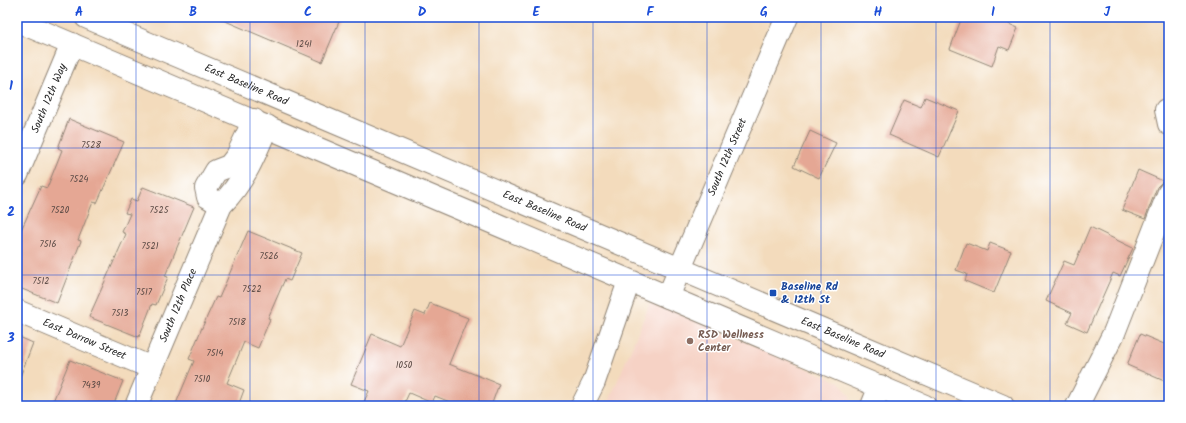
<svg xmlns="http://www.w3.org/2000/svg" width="1186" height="423" viewBox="0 0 1186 423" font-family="Kalam,sans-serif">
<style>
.built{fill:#f6d2c5}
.building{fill:#e5a794}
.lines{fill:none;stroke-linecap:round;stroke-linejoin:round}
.minor-casing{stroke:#8f8374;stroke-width:24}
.major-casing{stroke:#8f8374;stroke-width:24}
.minor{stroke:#fff;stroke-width:22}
.major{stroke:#fff;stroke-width:22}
.grid{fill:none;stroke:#1d4ed8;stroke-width:1;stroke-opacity:0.55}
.transit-dot{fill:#1a4fb4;stroke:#fff;stroke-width:1.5}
.education-dot{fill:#8d6e63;stroke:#fff;stroke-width:1.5}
.labels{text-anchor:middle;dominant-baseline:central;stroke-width:3;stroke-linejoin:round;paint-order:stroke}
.number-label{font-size:9px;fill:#5a4a45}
.street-label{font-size:11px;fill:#2b2b2b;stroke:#fff}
.transit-label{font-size:11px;font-weight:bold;fill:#164399;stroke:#fff;text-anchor:start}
.education-label{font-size:11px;font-weight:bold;fill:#785e54;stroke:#fff;text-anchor:start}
.neatline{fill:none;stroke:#1d4ed8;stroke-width:1.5}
.grid-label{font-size:13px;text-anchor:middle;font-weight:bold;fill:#1d4ed8}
</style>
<rect width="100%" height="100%" fill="#fff"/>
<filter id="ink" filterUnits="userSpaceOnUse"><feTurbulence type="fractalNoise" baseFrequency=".025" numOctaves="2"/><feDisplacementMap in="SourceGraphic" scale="8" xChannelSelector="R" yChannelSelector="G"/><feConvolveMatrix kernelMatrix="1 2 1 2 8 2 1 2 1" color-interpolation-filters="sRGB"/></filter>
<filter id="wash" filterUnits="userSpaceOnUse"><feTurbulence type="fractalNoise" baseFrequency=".012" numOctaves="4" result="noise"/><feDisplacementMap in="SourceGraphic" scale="16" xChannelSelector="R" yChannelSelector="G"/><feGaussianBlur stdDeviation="0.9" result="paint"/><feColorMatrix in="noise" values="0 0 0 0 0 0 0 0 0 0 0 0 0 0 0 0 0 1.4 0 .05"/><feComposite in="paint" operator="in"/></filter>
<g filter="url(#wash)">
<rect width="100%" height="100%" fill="#f3dbbc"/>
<path class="built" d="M651,301l188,81 11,14 1,10h-244z"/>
<g id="blocks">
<path class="building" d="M216,17h125l-19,45z
M962,17h50l-3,7 9,4 -9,22 -10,-4 -7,20 -42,-17z
M925,97l34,14 -20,46 -50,-22 15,-35 17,7z
M69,119l55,23 -27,61 -4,-1 -15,38 3,1 -24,62 -40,-16v-27l4,-10 -4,-2v-9l24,-53 6,2 15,-38 -4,-2z
M810,131l26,12 -17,35 -25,-12z
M1138,170l25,11 -6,6 -12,32 -23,-9z
M143,187l51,20 -29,69 3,1 -12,28 -4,-1 -13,33 -50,-20 37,-83 -4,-2 8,-18 -5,-1 6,-14 6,2z
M1090,227l43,21 -13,28 -7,-3 -26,59 -20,-9 5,-10 -26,-12 18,-40 10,4z
M248,231l54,22 -12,28 -5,-2 -17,39 2,1 -12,29 -14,-6 -17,41 17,7 -6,16h-63l19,-45 -5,-2 12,-29 15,-33 3,1z
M966,243l21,8 3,-8 21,8 -17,42 -29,-12 2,-7 -11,-4z
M430,303l38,15 -19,46 50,20 -8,22h-31l-25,-10 -3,7 -23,-10 -6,13h-41l7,-15 -18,-7 21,-50 28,12 15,-35 10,4z
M1140,334l29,12v37l-42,-18z
M17,336l16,7 -15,39h-1z
M70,360l53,21 -10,25h-62z"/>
</g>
</g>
<g filter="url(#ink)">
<use href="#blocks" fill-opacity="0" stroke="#8f8374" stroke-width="1"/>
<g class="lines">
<defs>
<g id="minor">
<path d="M1166,110l3,14"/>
<path id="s1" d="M17,175l55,-131"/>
<path d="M221,205l-13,-8 -2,-9 10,-17 13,-5 8,-10 17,-36"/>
<path id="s2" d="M668,297l119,-280"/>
<path id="s3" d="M17,311l135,57"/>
<path id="s4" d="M136,406l85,-201c23,-23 34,-50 46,-79"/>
<path d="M582,406l12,-24 35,-101"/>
<path d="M872,406l8,-20"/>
<path d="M1077,406l37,-73 55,-141"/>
</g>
<g id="major">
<path id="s5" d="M86,17l917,389"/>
<path d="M17,21l908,385"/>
</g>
</defs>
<use href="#minor" class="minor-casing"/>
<use href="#major" class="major-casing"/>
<use href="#minor" class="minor"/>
<use href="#major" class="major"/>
</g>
</g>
<path class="grid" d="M136,17v389M250,17v389M365,17v389M479,17v389M593,17v389M707,17v389M821,17v389M936,17v389M1050,17v389M17,148h1152M17,275h1152"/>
<rect class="transit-dot" x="769" y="289" width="8" height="8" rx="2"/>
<circle class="education-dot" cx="690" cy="341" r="4"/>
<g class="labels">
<g class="number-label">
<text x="304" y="44">1241</text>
<text x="91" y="145">7528</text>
<text x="79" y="179">7524</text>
<text x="60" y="210">7520</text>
<text x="159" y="210">7525</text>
<text x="48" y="244">7516</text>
<text x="150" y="246">7521</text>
<text x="269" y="256">7526</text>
<text x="41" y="281">7512</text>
<text x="252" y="289">7522</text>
<text x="144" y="292">7517</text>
<text x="120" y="313">7513</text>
<text x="237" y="322">7518</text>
<text x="215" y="353">7514</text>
<text x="404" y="365">1050</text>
<text x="202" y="379">7510</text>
<text x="91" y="385">7439</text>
</g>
<g class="street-label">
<text stroke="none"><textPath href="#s5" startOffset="174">East Baseline Road</textPath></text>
<text stroke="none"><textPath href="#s1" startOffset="83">South 12th Way</textPath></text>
<text stroke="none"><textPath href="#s2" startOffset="152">South 12th Street</textPath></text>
<text stroke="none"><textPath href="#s5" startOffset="498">East Baseline Road</textPath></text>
<text stroke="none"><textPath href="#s4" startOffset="109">South 12th Place</textPath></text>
<text stroke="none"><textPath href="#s5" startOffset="822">East Baseline Road</textPath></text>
<text stroke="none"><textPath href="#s3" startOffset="73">East Darrow Street</textPath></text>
</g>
<g class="transit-label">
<text x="781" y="287">Baseline Rd<tspan x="781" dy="13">&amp; 12th St</tspan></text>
</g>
<g class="education-label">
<text x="698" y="335">RSD Wellness<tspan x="698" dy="13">Center</tspan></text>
</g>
</g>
<rect width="1186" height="423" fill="none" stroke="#fff" stroke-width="44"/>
<rect x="22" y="22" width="1142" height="379" class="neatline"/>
<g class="grid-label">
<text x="79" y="16">A</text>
<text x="193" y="16">B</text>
<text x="308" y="16">C</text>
<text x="422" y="16">D</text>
<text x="536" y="16">E</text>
<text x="650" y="16">F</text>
<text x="764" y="16">G</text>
<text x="878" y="16">H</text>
<text x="993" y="16">I</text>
<text x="1107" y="16">J</text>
<text x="11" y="90">1</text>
<text x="11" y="216">2</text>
<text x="11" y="342">3</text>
</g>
</svg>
